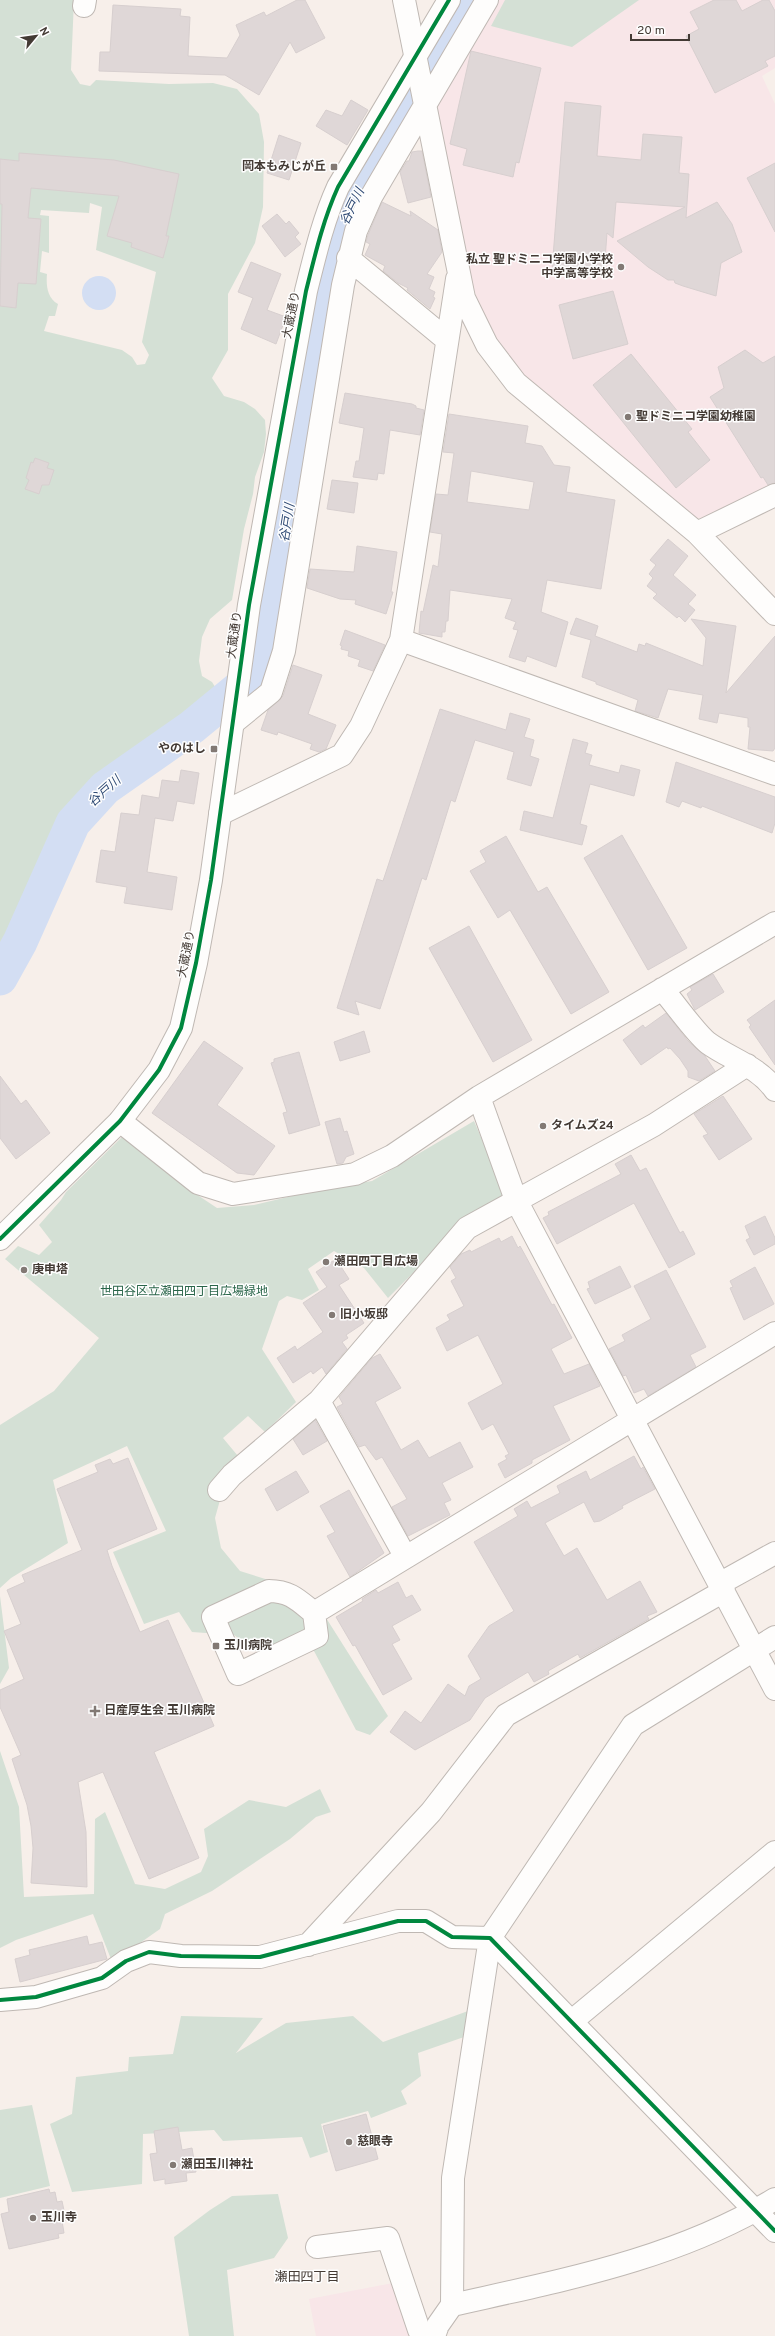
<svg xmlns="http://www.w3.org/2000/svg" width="775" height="2336" viewBox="0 0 775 2336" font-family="Overpass,'Noto Sans JP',sans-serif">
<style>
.education{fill:#f8e6e8}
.green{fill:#d4e0d5;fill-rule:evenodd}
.water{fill:#d3def3}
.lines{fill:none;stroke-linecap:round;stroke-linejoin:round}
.river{stroke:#d3def3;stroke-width:35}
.building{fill:#dfd7d7;stroke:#d7cfcf;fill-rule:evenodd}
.street-casing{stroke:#bfb8b3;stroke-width:24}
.secondary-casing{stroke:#bfb8b3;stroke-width:24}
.street{stroke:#fefdfc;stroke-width:22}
.secondary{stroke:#fefdfc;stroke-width:22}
.cycleway-casing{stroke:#fefefe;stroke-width:6}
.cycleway{stroke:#00873e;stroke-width:4}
.poi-dot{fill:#827974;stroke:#fefefe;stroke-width:1.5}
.labels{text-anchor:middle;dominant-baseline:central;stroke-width:3;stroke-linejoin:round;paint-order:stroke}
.poi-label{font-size:12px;font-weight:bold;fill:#433a34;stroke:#fefefe;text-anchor:start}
.street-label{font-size:12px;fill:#433a34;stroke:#fefefe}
.park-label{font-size:12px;fill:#296549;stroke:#fefefe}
.water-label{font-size:13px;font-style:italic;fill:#314c76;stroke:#fefefe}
.neighbourhood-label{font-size:13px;fill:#433a34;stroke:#fefefe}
</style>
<rect width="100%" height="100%" fill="#f7efea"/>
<path class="education" d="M497,0h278v68l-13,8 13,28v382l-74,32h-13l-146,-122 -35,-37 -22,-38 -11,-31 -40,-185z
M393,2283l17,53h-94l-7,-37z"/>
<path class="green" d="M0,0h74l-3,70 9,14 10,2 6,-6 73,4 44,-1 24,6 22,25 5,28 -1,65 -8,36 -27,51v56l-16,28 12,18 20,6 11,7 10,11 1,14 -2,18 -9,25 -2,17 -9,35 -12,71 -22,19 -8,18 -3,24 3,15 10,6 5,8 -2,9 -12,11 -76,45 -21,20 -45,52 -46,96 -9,11 -6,12zM90,203l12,4 -6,43 60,22 -14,70 7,13 -4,9 -8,1 -5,-8 -10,-7 -78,-19 5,-15h6l3,-12c-11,-6 -12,-19 -11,-30l-7,-2 2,-21 7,2v-37l-9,-1 1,-5 48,3z
M505,0h134l-67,47 -81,-21z
M474,1121l32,75 -43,27 -75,75 -24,-30 -30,-17 -26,18 11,21 -17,10 -15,-4 -8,5 -17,48 34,53 -31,30 -17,-16 -25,22 15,18 -8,8 -15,54 6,30 19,23 48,15 28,16 72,114 -18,19 -14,-5 -50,-94 -47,17 -25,-18 -42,-3 -13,-20 -35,12 -31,-72 53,-21 -39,-85 -74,34 15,63 -57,35 -11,10v-163l54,-34 45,-53 -94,-79 13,-13 21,9 13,-13 -13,-17 22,-25 5,-8 58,-57 54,47 39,26 37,-3 68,-16 50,-8z
M0,1596l9,72 -9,16z
M0,1751l19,56 5,90 70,-3 1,-75 10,-7 30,72 30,5 36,-17 7,-16 -4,-27 45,-29 37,7 34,-18 11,23 -15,5 -26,22 -78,52 -47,23 -5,15 -30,21 -19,9 -18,-45 -77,26 -16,8z
M468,2011l-4,26 -46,16 3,23 -20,15 6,13 -36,14 -3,-7 -47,13 7,28 -18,6 -8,-21 -79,4 -9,-11 -71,4 -1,50 -70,8 -22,-68 22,-10 4,-37 52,-6 1,-14 44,-3 8,-38 82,2 -27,35 50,-30 67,-7 30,26z
M32,2105l18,81 -50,12v-88z
M278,2194l10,44 -14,20 -47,12 7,66h-45l-15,-99 36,-27 22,-14z"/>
<path class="water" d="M82 293a17 17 0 1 1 34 0a17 17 0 1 1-34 0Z"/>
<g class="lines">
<path class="river" d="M0,978l20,-36 53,-119 32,-35 87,-61 67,-55 7,-14 63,-381 14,-48 16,-36 115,-193"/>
</g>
<path class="building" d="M297,0h8l20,38 -29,15 -6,-11 -31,53 -34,-20 -126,-4 1,-19h10l3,-47 68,4 -1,7 10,1 -2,39 39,2 13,-23 -4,-10 28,-13 2,4z
M714,0h22l6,11 21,-11h6l6,11v45l-10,5 3,5 -53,27 -29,-57 13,-7 -9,-17z
M471,51l70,17 -22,95 -3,-1 -3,15 -50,-12 4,-16 -17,-5z
M351,100l17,10 -21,35 -31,-19 10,-16 16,6z
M565,102l36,4 -4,50 44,4 2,-26 39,3 -3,36 10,1 -3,44 31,-16 15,22 10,28 -21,11 -5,33 -33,-10 -8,-3 -1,-3h-6l-20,-13 -31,-26 68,-34 -69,-5 -3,36 -6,-5 -3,41 -52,-4z
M279,135l22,8 -12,37 -22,-7z
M418,151h4l9,46 -23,6 -8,-31 7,-11h2l3,-9z
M19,153l95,7 65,14 -13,62h3l-6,22 -32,-11 1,-4 -25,-7 12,-40 -88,-8 -3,30 13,1 -5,65 -18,-1 -2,25 -16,-2 2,-102h-2v-45l19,2z
M775,163v69l-28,-54z
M382,202l29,14 -1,-5 28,19 4,22 -15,22 7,3 -5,12 6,3 -2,5 2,1 -5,11 -23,-19 1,-2 -10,-5 -15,-12 2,-5 -20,-11 5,-11 -4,-2 2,-7z
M277,214l9,10 3,-3 10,12 -4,4 6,7 -16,13 -23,-31z
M251,262l30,12 -14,36 19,7 -10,27 -35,-15 12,-31 -15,-6z
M613,291l15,53 -55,15 -14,-54z
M745,350l18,13 12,-7v127l-7,2 -5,-8 -2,1 -51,-81 14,-9 -6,-21z
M631,354l61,75 -4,3 22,28 -34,28 -83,-103z
M345,393l67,11 4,2v2l8,2 -4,25 -30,-5 -6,44 -6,-1 -1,7 -24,-3 3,-16h3l5,-33 -25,-5z
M449,414l79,12 -3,17 17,3 12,19 16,2 -4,25 49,8 -14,89 -54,-9 -6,32 27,10 -12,45 -29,-11 -2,6 -16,-5 9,-27 -5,-1 3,-7 -11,-4 7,-19 -62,-9 -2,31h-2l-1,11h-3v5l-23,-4 2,-22 2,1 10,-47 5,2 4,-33 -12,-2 6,-38 12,1 6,-42 -11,-1zM471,471l63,11 -5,28 -62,-8z
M35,458l14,5 -2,5 7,2 -5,15h-7l-3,9 -14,-5 4,-9 -3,-2 5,-16 2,1z
M332,480l26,3 -4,30 -27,-4z
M668,539l20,17 -15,19 23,20 -8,9 7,6 -10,12 -6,-6 -2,2 -24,-20 4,-4 -10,-8 6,-8 -4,-4 7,-9 -6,-5z
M357,546l40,6 -6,40h2l-7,22 -31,-10 1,-4 -16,-1 -33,-11 3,-19 44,3z
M576,618l22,8 -3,10 42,16 2,-8 6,2 1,-3 57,23 3,-28 -15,-19 45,7 -10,67 49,-57v112l-2,3 -25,-2 2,-22h-2v-9l-29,-5 -2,10 -18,-4 4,-24 -35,-6 -10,29 -23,-7 3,-11 -42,-16v-2l-14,-5 9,-37 -21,-6z
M345,630l40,15 -12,26 -15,-5 2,-6 -12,-4 1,-5 -8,-2 1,-3 -2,-1z
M293,665l29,10 -14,39 28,11 -10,24 -7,3 -9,-3 2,-5 -34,-12 -1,3 -16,-5 7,-20 15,-14z
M440,709l66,21 4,-17 20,6 -6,18 10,3 -4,16 9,3 -8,27 -24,-7 7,-27 -39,-12 -20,62 -4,-2 -25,80 -4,-2 -42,131 -25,-8 4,14 -22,-7 40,-129 6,2z
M573,739l15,4 -3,10 7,2 -3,10 30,8 2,-8 19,5 -6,26 -44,-12 -10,40 7,2 -5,19 -62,-15 4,-19 29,7z
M676,762l99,35v26l-3,10 -70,-27 -1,2 -19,-7 -3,6 -13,-5z
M181,770l18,3 -5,31 -17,-3 -4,20 -18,-3 -8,54 30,5 -5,33 -48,-7 3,-16 -31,-5 5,-32 14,2 6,-39 18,2 3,-20 17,3 3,-18 17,2z
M622,835l65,113 -39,22 -64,-112z
M506,836l32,56 9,-5 62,105 -38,22 -61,-104 -12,8 -28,-47 16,-9 -6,-11z
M469,926l63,114 -39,22 -64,-114z
M713,974l11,18 -29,18 -8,-16 5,-4 -2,-3z
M775,1000v65l-26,-38 2,-2 -4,-5z
M666,1013l22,28 17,15 10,15 -16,10 -11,-4v-6l-8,-12 -10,-11 -2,1 -1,-2 -26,18 -18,-25 20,-15 2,3z
M364,1031l6,21 -30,9 -6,-19z
M204,1041l39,27 -26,37 58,41 -21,29 -17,-2 -85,-60z
M299,1052l21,73 -31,9 -6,-21 4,-1 -16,-49 3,-1v-3z
M0,1076l21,28 5,-4 24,33 -34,26 -16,-21z
M723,1096l29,43 -33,21 -16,-24 5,-2 -14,-20z
M340,1118l4,14 3,-1 7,23 -8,3 -3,6 -6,1 -12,-42z
M631,1155l9,16 6,-3 34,65 3,-2 12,23 -26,14 -35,-65 -77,41 -14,-26 6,-3 -1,-3 73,-38 -6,-10z
M765,1216l10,22v6l-21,11 -8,-15 4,-2 -5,-12z
M512,1236l6,12 2,-2 5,9 27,50 2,-1 18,34 -21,11 13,25 25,-10 11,22 -47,20 17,34 -38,20v3l-27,15 -7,-14 9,-5 -2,-3 4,-2 -16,-30 -11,6 -14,-27 35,-19 -25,-49 -31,16 -11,-23 14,-8 -3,-5 17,-9 -13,-25 5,-3 -6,-11 11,-13 9,-4 1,2 28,-14 2,4z
M336,1259l13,20 -10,6 25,38 -18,12 2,3 -6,4 5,7 -21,25 -4,-7 -9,7 -2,-3 -18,12 -16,-25 18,-12 2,4 26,-18 -20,-29 24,-16 -11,-15z
M620,1266l11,21 -36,17 -8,-15 3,-1 -2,-6z
M755,1267l19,37 -30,16 -14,-32 3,-1 -3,-6z
M666,1270l40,77 -16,8 6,12 -48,29 -4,-7 -10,4 -8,-18 -3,1 -14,-27 16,-8 -3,-6 29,-16 -17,-33z
M380,1354l21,34 -26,14 26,48 17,-10 11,18 31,-16 13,25 -31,16 9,17 -7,3 6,12 -42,21 -16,-29 15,-8 -25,-42 -6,3 -11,-15 -6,2 -22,-40 6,-3 -4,-7 33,-39z
M315,1420l12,21 -24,14 -10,-16z
M634,1456l7,13 2,-2 12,22 -33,17 1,2 -23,13 -6,1 -10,-20 -39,21 19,33 13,-8 30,52 33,-19 17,31 -10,4 2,3 -69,39 -2,-4 -30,17 1,3 -15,8 -6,-10 -25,15 -18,11 -15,22 -55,30 -25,-18 15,-21 16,12 27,-39 17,12 4,-10 12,-7 -13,-23 21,-30 25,-15 -40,-69 44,-26 -4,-7 13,-8 4,7 29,-15 -3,-7 29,-15 4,9z
M128,1458l29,71 -50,21 5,16 28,66 28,-12 46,106 -60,26 45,106 -50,21 -46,-107 -25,10 8,50 1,55 -56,-4 2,-35 -2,-22 -4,-21 -15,-46 9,-4 -21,-48v-17l24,-11 -20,-48 17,-7 -14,-34 18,-8 -3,-7 60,-25 -25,-61 41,-17 -3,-7 15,-6 3,5z
M296,1471l13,21 -32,19 -12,-22z
M349,1490l35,63 -34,24 -23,-41 8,-4 -15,-26z
M398,1582l8,16 6,-3 9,15 -29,16 8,14 -8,4 20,35 -29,16 -28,-50 -2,1 -17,-29 27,-16 -1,-2 14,-9 2,3z
M87,1936l2,9 13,-3 5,17 -87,23 -5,-23 15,-4 -1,-5z
M366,2114l12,45 -42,12 -13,-45z
M178,2127l4,23 10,-2 4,24 -10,1 1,8 -22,3v-5l-11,2 -4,-27 7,-1 -3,-22z
M49,2189l1,4 5,-1 2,10 5,-1 4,19 -4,1 2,12 -6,1 1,4 -50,11 -8,-35 8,-2 -2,-13z"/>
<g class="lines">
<defs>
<path id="street" d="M404,0l60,298 23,47 29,38 181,150 78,81
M84,6l1,-6
M348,258l99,82
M697,533l78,-38
M401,640l374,134
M233,723l38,-31 13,-41 59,-366 13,-54 15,-34 116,-197
M220,814l122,-59 19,-29 40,-86 56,-361
M662,989c12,13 33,44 46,54 22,16 50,23 67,47
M479,1097l37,103 259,489
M120,1121l78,62 35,11 122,-20 37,-18 87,-59 296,-174
M319,1401l86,155
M219,1490l13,-15 87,-74 148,-173 187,-103 93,-60
M719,1584l56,-31
M269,1591c21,0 29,9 45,22l3,23 -79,38 -25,-57z
M314,1613l461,-280
M308,1945l123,-133 75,-97 218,-124
M0,2000l36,-3 66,-19 24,-17 23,-9 32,4 79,1 138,-36h28l26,16 38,1 285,293
M572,2021l203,-169
M317,2247l71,-9 31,92 10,6
M452,2305l1,-127 37,-240 143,-213 142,-88"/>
<path id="secondary" d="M0,1239l120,-118 39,-51 22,-42 15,-65 15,-83 38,-275 57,-314c9,-36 17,-71 32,-104l111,-187
M434,2336l4,-11 14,-20c111,-25 225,-46 323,-106"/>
</defs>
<use href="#street" class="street-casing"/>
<use href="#secondary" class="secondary-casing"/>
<use href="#street" class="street"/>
<use href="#secondary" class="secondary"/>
<defs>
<path id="cycleway" d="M0,1239l120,-118 39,-51 22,-42 15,-65 15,-83 38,-275 57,-314c9,-36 17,-71 32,-104l111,-187
M0,2000l36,-3 66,-19 24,-17 23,-9 32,4 79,1 138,-36h28l26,16 38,1 285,293"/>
</defs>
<use href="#cycleway" class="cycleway-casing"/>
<use href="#cycleway" class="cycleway"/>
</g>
<g class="poi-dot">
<rect x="330" y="163" width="8" height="8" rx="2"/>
<circle cx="621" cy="267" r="4"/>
<circle cx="628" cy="417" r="4"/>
<rect x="210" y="745" width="8" height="8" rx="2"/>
<circle cx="543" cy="1126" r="4"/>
<circle cx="326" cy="1262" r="4"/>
<circle cx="24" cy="1270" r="4"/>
<circle cx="332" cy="1315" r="4"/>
<rect x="212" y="1642" width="8" height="8" rx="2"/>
<path d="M93 1705h4v4h4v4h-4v4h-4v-4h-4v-4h4z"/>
<circle cx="349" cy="2142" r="4"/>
<circle cx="173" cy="2165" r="4"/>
<circle cx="33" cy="2218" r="4"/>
</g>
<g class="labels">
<g class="poi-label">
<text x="326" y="167" text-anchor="end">岡本もみじが丘</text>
<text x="613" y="260" text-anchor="end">私立 聖ドミニコ学園小学校<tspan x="613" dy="14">中学高等学校</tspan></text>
<text x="636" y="417">聖ドミニコ学園幼稚園</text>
<text x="206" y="749" text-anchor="end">やのはし</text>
<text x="551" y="1126">タイムズ24</text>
<text x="334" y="1262">瀬田四丁目広場</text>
<text x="32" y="1270">庚申塔</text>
<text x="340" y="1315">旧小坂邸</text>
<text x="224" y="1646">玉川病院</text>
<text x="104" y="1711">日産厚生会 玉川病院</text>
<text x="357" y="2142">慈眼寺</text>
<text x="181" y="2165">瀬田玉川神社</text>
<text x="41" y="2218">玉川寺</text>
</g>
<g class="street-label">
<text transform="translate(292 315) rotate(-79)">大蔵通り</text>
<text transform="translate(235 635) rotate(-82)">大蔵通り</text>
<text transform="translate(187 954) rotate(-79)">大蔵通り</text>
</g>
<g class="park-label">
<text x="184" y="1292">世田谷区立瀬田四丁目広場緑地</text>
</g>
<g class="water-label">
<text transform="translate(353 207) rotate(-64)">谷戸川</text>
<text transform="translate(288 523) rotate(-81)">谷戸川</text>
<text transform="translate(105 792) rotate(-42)">谷戸川</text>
</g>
<g class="neighbourhood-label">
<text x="307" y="2278">瀬田四丁目</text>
</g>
</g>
<g transform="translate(36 36) rotate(61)" stroke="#fefefe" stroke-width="3" paint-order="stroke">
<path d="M0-3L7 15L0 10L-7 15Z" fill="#433a34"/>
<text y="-6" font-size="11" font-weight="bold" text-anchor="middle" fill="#433a34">N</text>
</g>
<path d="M631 34v6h58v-6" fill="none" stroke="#433a34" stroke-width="2"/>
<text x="637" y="34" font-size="12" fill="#433a34" stroke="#fefefe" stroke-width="3" paint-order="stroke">20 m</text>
</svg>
